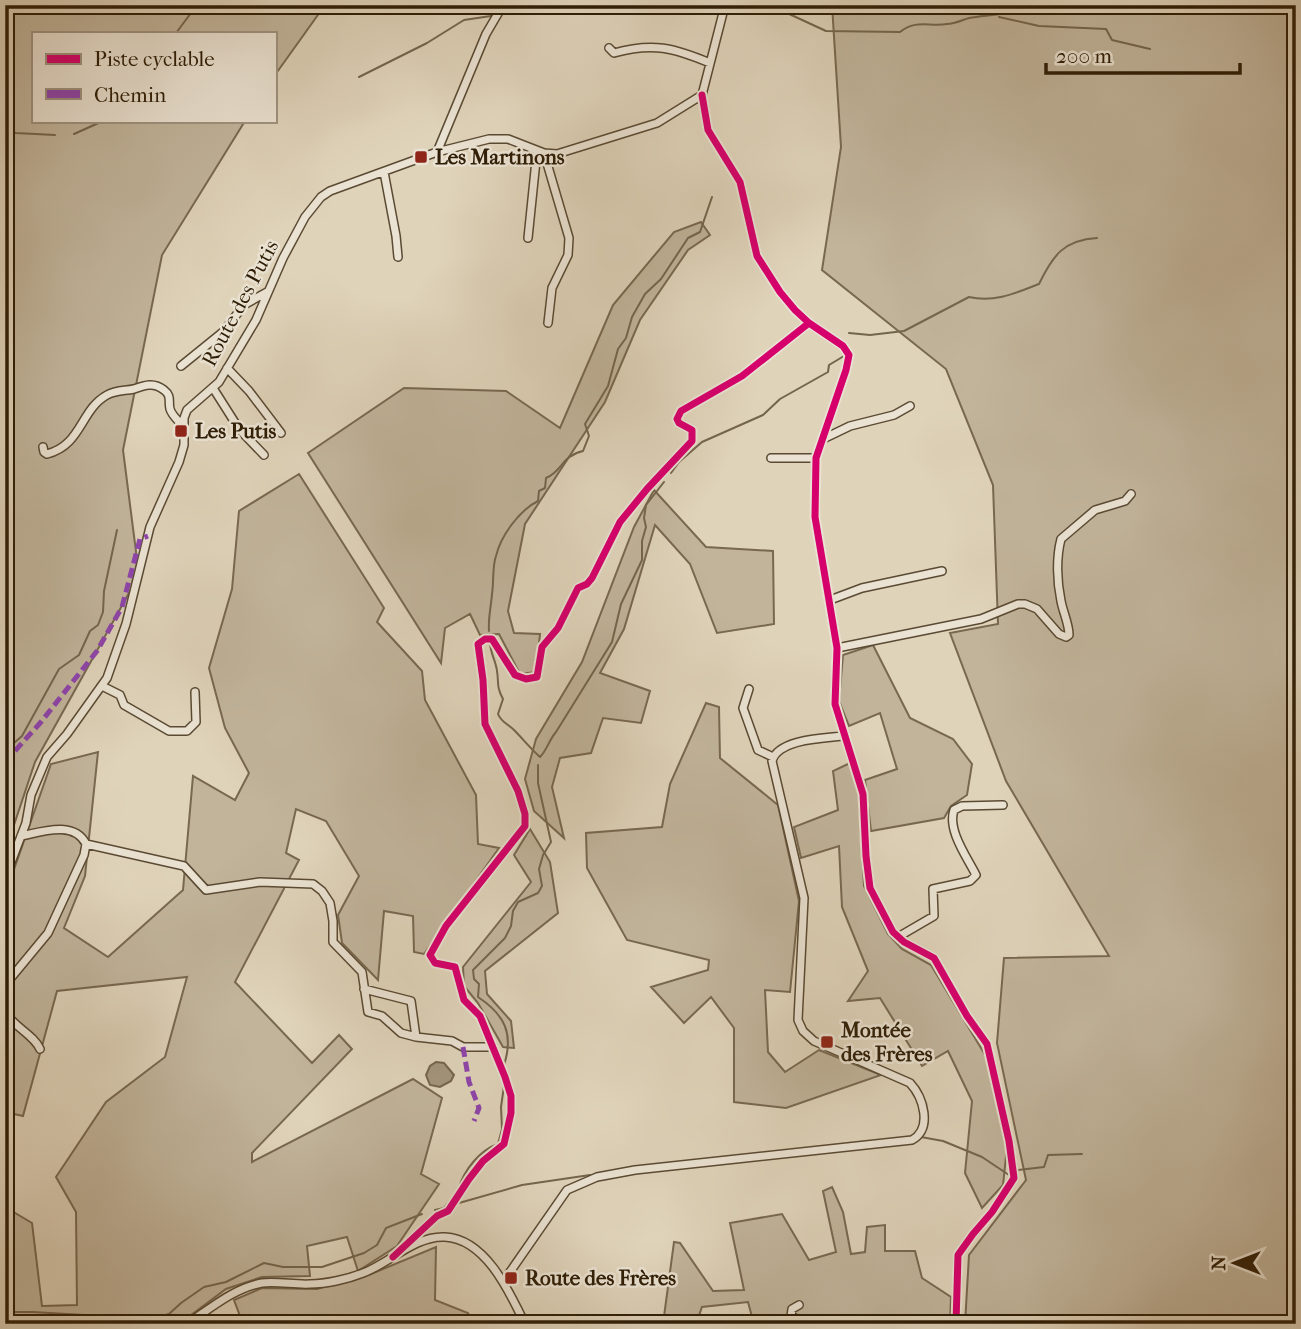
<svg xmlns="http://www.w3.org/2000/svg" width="1301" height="1329" viewBox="0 0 1301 1329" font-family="'IM FELL French Canon',serif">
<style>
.green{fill:#c1b49b;stroke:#786850;stroke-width:2}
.water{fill:#a3957d;stroke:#74654d;stroke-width:2}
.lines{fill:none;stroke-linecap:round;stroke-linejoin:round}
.stream{stroke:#74654d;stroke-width:2}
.minor-casing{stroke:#5a4a33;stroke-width:10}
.minor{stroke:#eae2d2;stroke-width:7}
.quiet{stroke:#8e44ad;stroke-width:5;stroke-dasharray:10 5;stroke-linecap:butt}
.cycleway-casing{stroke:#eae2d2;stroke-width:11}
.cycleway{stroke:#d6006c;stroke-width:7}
.poi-dot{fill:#8f2418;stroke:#eae2d2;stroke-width:2.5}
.labels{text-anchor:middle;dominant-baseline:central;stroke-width:5;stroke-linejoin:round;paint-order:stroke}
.poi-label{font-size:21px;font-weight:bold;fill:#2e1d06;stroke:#eae2d2;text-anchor:start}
.street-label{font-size:21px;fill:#2e1d06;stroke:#eae2d2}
</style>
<rect width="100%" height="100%" fill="#dfd3ba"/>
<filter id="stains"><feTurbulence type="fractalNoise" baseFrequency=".00286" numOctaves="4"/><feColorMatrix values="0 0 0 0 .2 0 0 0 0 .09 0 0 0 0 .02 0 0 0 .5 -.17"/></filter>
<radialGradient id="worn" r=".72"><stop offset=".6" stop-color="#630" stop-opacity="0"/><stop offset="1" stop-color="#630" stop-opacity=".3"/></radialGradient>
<path class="green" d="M5,5h320l-50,70v-42h-242v88h212l-83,134 -39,195 16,125 -104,187 -30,90z
M832,5h464v1319h-331l4,-69 57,-75 -29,-137 7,-85 105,-2 -103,-175 -56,-148 48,-9 -5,-139 -47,-116 -124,-99 19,-123z
M701,222l9,13 -22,15 -48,70 -35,82 -80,122 -17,87 6,22 26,1 -4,38 -16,2 -21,-40 -19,1 -10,-21 -25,14 -4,35 -133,-210 96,-65 102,3 54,37 53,-123 61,-73z
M299,474l85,134 -7,14 45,49 3,29 51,95 2,49 21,4 -75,106 -10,-2 -1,-36 -29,-5 -6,69 -36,-37 -4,-28 21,-39 -33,-55 -30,-12 -10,44 13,7 -64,122 77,81 27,-28 13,14 -100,104v9l161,-83 29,19 -21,76 18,10 -42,62 -39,25 -11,-34 -40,9 3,30 -48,1 -36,12 -47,35 -174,-1v-116l27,16 10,83 35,-1 -1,-93 -20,-35 50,-75 59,-45 22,-80 -130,14 -34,125 -18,-4v-217l46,-131 47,-12 -13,124 -21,52 44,29 75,-67 10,-114 42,24 14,-27 -24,-45 -16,-60 23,-79 7,-78z
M654,490l52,57 67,4 1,73 -57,9 -27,-69 -35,-39 -31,104 -24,44 50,18 -9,32 -38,-5 -12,35 -31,5 -8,29 12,51 -30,-27 -9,-32 11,-40 46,-77 52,-135z
M873,645l37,73 43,21 19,25 -5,31 -16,11 -7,12 -73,13 -6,-51 32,-11 -17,-56 -31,13 -10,-25 4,-46z
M706,703l13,4 1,51 58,47 21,96 -9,91 -25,-2 3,62 17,20 34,-22 62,25 -95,33 -52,-6v-74l-23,-31 -27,26 -33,-36 57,-17 1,-10 -82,-20 -40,-72 -1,-35 76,-6 8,-43z
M850,763l9,31 5,92 24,48 14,15 29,16 56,93 20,89 -4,38 -21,23 -17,-35 7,-72 -24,-50 -26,15 -42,-68 -32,3 20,-30 -26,-64 -3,-61 -38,12 -7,-31 44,-17 -5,-39z
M530,829l20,33 8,51 -73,58 2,23 24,27 3,27 -11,-1 -25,-44 -14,-17 -1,-19 68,-85 -17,-27z
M832,1187l11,25 8,42 14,-2 2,-25 18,-2v26h30l7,27 29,19 -1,27h-196l-6,-22 -46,5 -6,17h-33l11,-82 6,1 33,48 31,-1 -14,-67 52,-9 27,46 27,-8 -13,-61z
M436,1247l-1,53 33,13 6,11h-231l-9,-24 28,-12 55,1 54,-15z"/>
<path class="water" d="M436,1062l8,1 10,12 -3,6 -11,6 -10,-2 -4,-10 4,-9z"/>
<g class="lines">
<path class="stream" d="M765,5l9,2 52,24 74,1c16,-13 29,-5 47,-8 8,0 15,-4 22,-6 19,-4 36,-1 52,-13
M504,13l31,-8
M999,17l40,9 67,3 6,11 38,9
M176,33l21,-28
M359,77l68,-34 37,-23 27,-4
M5,130l11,3 39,2
M74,134l29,-13
M849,333l21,2 34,-4 65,-34c25,6 47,-4 70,-13 14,-29 25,-44 58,-46
M671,473l8,-11 23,-20 61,-27 17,-16 48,-27 1,-7 15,-9
M489,631c-1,-13 2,-24 3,-37 2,-12 0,-27 4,-38 5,-21 24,-46 42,-55l1,-10 6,-3 1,-10c17,-7 15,-22 37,-27l6,-15 -4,-12 23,-38 10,-37 8,-11 6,-21 13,-23 16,-15 27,-41 12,-6 12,-35
M490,642c0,11 6,19 7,29 2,12 -1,15 6,28l-5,15c3,8 10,10 16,16 9,9 16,18 26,27 7,-7 9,-17 16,-25l56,-90 9,-38 21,-44v-19l4,-14 -2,-9 2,-13 18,-23
M5,751l17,-15 37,-67 20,-14 11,-24 8,-6 5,-13 1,-21 13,-61
M504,1065c10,-31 1,-50 -26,-68l1,-13 -5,-5 -1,-9 32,-32 6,-12 2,-15 5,-9 20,-9 4,-7 -3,-17 4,-14 8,-13 -13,-59v-18
M921,1137l22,4 39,16 27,18
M1018,1170l26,-3 4,-12 34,-1
M459,1188c5,-18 21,-38 39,-44l4,-15 -1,-22 3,-21
M459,1203l63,-18 68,-10
M435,1210l9,-2 6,-7
M5,1312h28l119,7 17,-5 12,-11 23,-16 22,-5 38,-19 19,4h39l42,-14 13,-8 9,-17 36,-14"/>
<defs>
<path id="minor" d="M609,48l5,5c39,-11 60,-5 96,10
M702,95l6,35 32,52 17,74 23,36 15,18 14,13 34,23 6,9 -3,15 -30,88 -1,59 22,131 -2,56 28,90 3,62 4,32 23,44 11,10 30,16 33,58 20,28 22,97 5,37 -22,34 -19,22 -15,21 -2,69
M437,152l49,-118 17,-29
M544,153l25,85 -1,17 -16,33 -4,35
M384,172l12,64 2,21
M528,238l9,-87
M181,366l42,-34 21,-27 23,-13
M227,368l22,23 32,42
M213,388l26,41 25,26
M823,439l27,-13 44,-11 16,-9
M43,447l1,5 3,2c35,-9 33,-44 60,-59 9,-5 18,-4 27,-6 11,-4 20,-7 30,1 8,6 4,11 6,19 2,7 9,12 13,17
M771,458h45
M830,600l32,-12 80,-17
M837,648l144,-29 37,-15h7l12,5 22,25 7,3 3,-2c0,-11 -6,-23 -8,-34 -4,-19 -5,-43 0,-62l34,-29 30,-9 6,-7
M102,686l18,9 4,10 45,26h18l9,-9 -1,-30
M749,689l-6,19 15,42 15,7
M21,836c20,-4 53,-16 65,8l98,22 22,24 54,-8 53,2 9,7 8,12 3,18v21l29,30 6,40 14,4 19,17 15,4 36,4 11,6h30
M5,878l21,-55 5,-28 16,-38 20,-23 40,-56 19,-54 24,-97 29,-65 5,-17v-27l3,-8 32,-28 37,-62 27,-62 22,-41 16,-20 9,-6 107,-39 52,-13h19l36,14 13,1 100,-31 45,-28 23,-90
M898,937l36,-21 -1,-27 37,-8 6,-6c-9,-18 -29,-45 -22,-65l8,-4 41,-1
M5,985l43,-52 36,-78 2,-11
M364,989l47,12 5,36
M5,1012c9,15 29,23 35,37
M393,1257l44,-41 11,-5 21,-32 14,-18 21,-17 7,-31v-17l-6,-19 -25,-61 -16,-16 -9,-33 -20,-4 -5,-8 16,-29 79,-100v-12l-7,-23 -33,-67 -2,-44 -5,-36 7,-5h7l23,36 11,4 11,-2 5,-30 16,-19 20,-40 9,-4 5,-6 28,-56 27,-33 45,-48v-11l-13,-7 -2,-4 4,-8 61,-35 67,-53
M503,1282l64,-92 30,-13 38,-7 277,-30c21,-12 11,-43 -2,-57l-96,-42 -11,-10 -5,-11 6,-122 -32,-137c6,-22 52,-23 71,-25
M799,1305l-7,4 -1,7 15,8
M187,1324c24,-16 47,-36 75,-41 15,-2 33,2 48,1 16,0 38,-5 53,-11 25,-9 53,-38 82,-36 41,2 65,56 80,87"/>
</defs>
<use href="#minor" class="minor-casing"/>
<use href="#minor" class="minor"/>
<path class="quiet" d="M5,762l36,-40 56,-71 25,-44 18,-68 8,-3
M463,1047l6,35 10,26 -5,13"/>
<defs>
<path id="cycleway" d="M702,95l6,35 32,52 17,74 23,36 15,18 14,13 34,23 6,9 -3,15 -30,88 -1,59 22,131 -2,56 28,90 3,62 4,32 23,44 11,10 30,16 33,58 20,28 22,97 5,37 -22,34 -19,22 -15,21 -2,69
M393,1257l44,-41 11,-5 21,-32 14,-18 21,-17 7,-31v-17l-6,-19 -25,-61 -16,-16 -9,-33 -20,-4 -5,-8 16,-29 79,-100v-12l-7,-23 -33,-67 -2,-44 -5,-36 7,-5h7l23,36 11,4 11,-2 5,-30 16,-19 20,-40 9,-4 5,-6 28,-56 27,-33 45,-48v-11l-13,-7 -2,-4 4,-8 61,-35 67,-53"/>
</defs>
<use href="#cycleway" class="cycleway-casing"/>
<use href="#cycleway" class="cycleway"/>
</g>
<g class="poi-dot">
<rect x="414" y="150" width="14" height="14" rx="3.5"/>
<rect x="174" y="424" width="14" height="14" rx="3.5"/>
<rect x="820" y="1035" width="14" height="14" rx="3.5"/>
<rect x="504" y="1271" width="14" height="14" rx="3.5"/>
</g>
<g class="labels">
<g class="poi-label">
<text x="435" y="157">Les Martinons</text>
<text x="195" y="431">Les Putis</text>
<text x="841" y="1030">Montée<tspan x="841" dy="24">des Frères</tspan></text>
<text x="525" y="1278">Route des Frères</text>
</g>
<g class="street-label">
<text transform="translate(240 303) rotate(-62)">Route des Putis</text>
</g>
</g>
<rect width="1301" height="1329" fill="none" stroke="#dfd3ba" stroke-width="28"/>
<rect x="7" y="7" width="1287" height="1315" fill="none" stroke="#2e1d06" stroke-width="3.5"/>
<rect x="14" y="14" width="1273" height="1301" fill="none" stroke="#2e1d06" stroke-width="2"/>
<rect x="32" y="32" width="245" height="91" fill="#eae2d2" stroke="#9f9380" stroke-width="2"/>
<rect x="46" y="54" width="35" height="10" fill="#d6006c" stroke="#9f9380" stroke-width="2"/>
<text x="94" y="66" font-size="21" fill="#2e1d06">Piste cyclable</text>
<rect x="46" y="89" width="35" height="10" fill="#8e44ad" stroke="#9f9380" stroke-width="2"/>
<text x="94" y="102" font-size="21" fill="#2e1d06">Chemin</text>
<g transform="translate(1235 1263) rotate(270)" stroke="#eae2d2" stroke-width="5" paint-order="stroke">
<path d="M0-5L12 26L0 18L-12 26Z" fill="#2e1d06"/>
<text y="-10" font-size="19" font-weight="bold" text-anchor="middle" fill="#2e1d06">N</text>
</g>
<path d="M1046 63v10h194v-10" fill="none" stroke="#2e1d06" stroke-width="3.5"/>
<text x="1056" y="63" font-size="21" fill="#2e1d06" stroke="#eae2d2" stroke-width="5" paint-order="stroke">200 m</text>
<rect width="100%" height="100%" filter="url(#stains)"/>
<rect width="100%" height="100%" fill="url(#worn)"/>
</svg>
